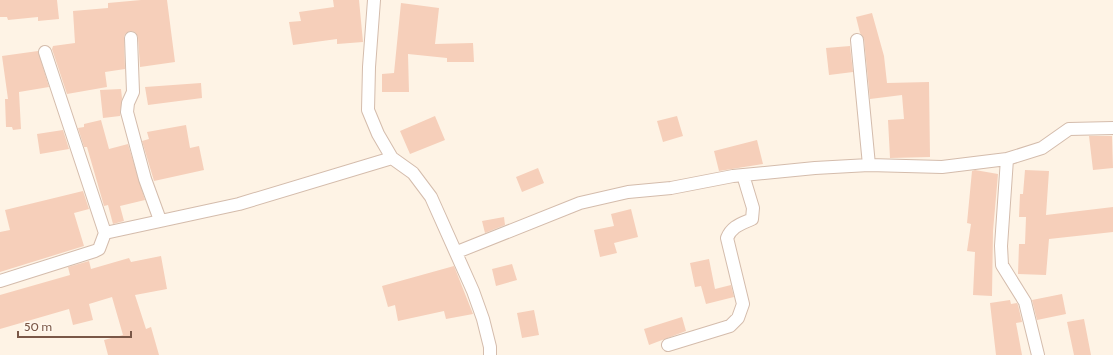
<svg xmlns="http://www.w3.org/2000/svg" width="1113" height="355" viewBox="0 0 1113 355" font-family="Cabin,sans-serif">
<style>
.building{fill:#f6cfba}
.lines{fill:none;stroke-linecap:round;stroke-linejoin:round}
.street-casing{stroke:#d4bcac;stroke-width:14}
.street{stroke:#fff;stroke-width:12}
</style>
<rect width="100%" height="100%" fill="#fef3e5"/>
<path class="building" d="M0,0h57l2,19 -21,2v-4l-30,3 -1,-3h-7z
M141,0h26l8,62 -35,5 -2,-30 -3,-5 -5,-1 -5,3 -1,4 1,31 -20,3 2,15 -40,7 -15,-45 1,-3 22,-3 -2,-32 35,-3v-5z
M333,0h26l4,42 -26,2v-5l-44,6 -4,-23 12,-1 -2,-9 35,-5z
M401,3l38,5 -4,36 38,-1 1,19h-27v-4l-39,-4 1,38h-27v-18l12,-1z
M872,13l12,43 3,27 42,-1 1,75 -40,1 -2,-38 16,-1 -2,-24 -32,4 -6,-60 -4,-6 -4,-16z
M850,46l3,26 -24,3 -3,-27z
M38,51l11,36 -30,5 2,37 -8,1 -1,-3h-6l-1,-28h3l-6,-43z
M201,83l1,15 -54,7 -3,-18z
M121,89l1,9 -2,18 -17,2 -3,-28z
M435,116l10,24 -35,14 -10,-23z
M677,116l6,20 -20,6 -6,-21z
M101,120l8,29 19,-5 17,56 -25,6 4,15 -11,3 -5,-19 -4,1 -17,-59h-3l-6,-19 6,-1v-3z
M186,125l4,23 9,-2 5,24 -50,11 -12,-40 7,-2 -2,-7z
M63,130l6,19 -29,5 -3,-20z
M1089,136h23l1,32 -20,2z
M757,140l6,24 -44,7 -5,-20z
M538,168l6,15 -22,9 -6,-15z
M975,170l23,4 -5,57 -1,65 -19,-1 2,-43 -8,-1 4,-27 -4,-1 5,-52z
M1025,170l24,1 -3,44 67,-8v25l-64,7 -3,36 -28,-1 1,-30h6l1,-27h-7l1,-23h3z
M83,191l6,18 -15,4 10,33 -84,26v-40l10,-2 -5,-20z
M631,209l7,28 -24,6 3,10 -17,4 -6,-27 20,-4 -3,-12z
M504,217l1,8 -20,8 -3,-12z
M161,256l6,33 -32,6 11,34 5,-2 8,28h-51l-4,-15 19,-5 -11,-38 -23,7 4,16 -20,5 -4,-16 -69,20v-34l70,-20 -2,-8 21,-6 2,8 38,-11 2,4z
M709,259l6,30 16,-4 3,12 -28,7 -5,-18 -6,1 -5,-24z
M512,264l5,16 -21,6 -4,-17z
M454,266l19,48 -27,5 -2,-8 -46,10 -3,-16 -7,2 -6,-21z
M1062,294l4,20 -29,6 -5,-20z
M1010,300l1,4 6,-1 1,2 4,17 -6,1 6,32h-26l-6,-52z
M534,310l5,25 -17,3 -5,-25z
M682,317l4,14 -37,14 -5,-16z
M1084,319l7,36h-17l-7,-33z"/>
<g class="lines">
<defs>
<path id="street" d="M374,0l-5,67 -1,43 10,24 14,24 21,15 18,24 42,94 10,28 7,28v8
M131,38l2,54 -5,11 -1,9 18,67 15,41
M857,40l12,125
M45,52l60,181
M1007,159l-6,87 1,19 23,37 13,53
M457,252l123,-49 48,-11 43,-4 62,-12 82,-8 54,-3 73,2 65,-8 35,-11 27,-19 44,-1
M0,281l95,-30 4,-2 6,-16 134,-29 153,-46
M668,345l62,-19 8,-8 5,-14 -16,-66c5,-12 14,-14 25,-19l1,-11 -10,-33"/>
</defs>
<use href="#street" class="street-casing"/>
<use href="#street" class="street"/>
</g>
<path d="M18 331v6h113v-6" fill="none" stroke="#7a5747" stroke-width="2"/>
<text x="24" y="331" font-size="12" fill="#7a5747" stroke="#fff7ed" stroke-width="3" paint-order="stroke">50 m</text>
</svg>
